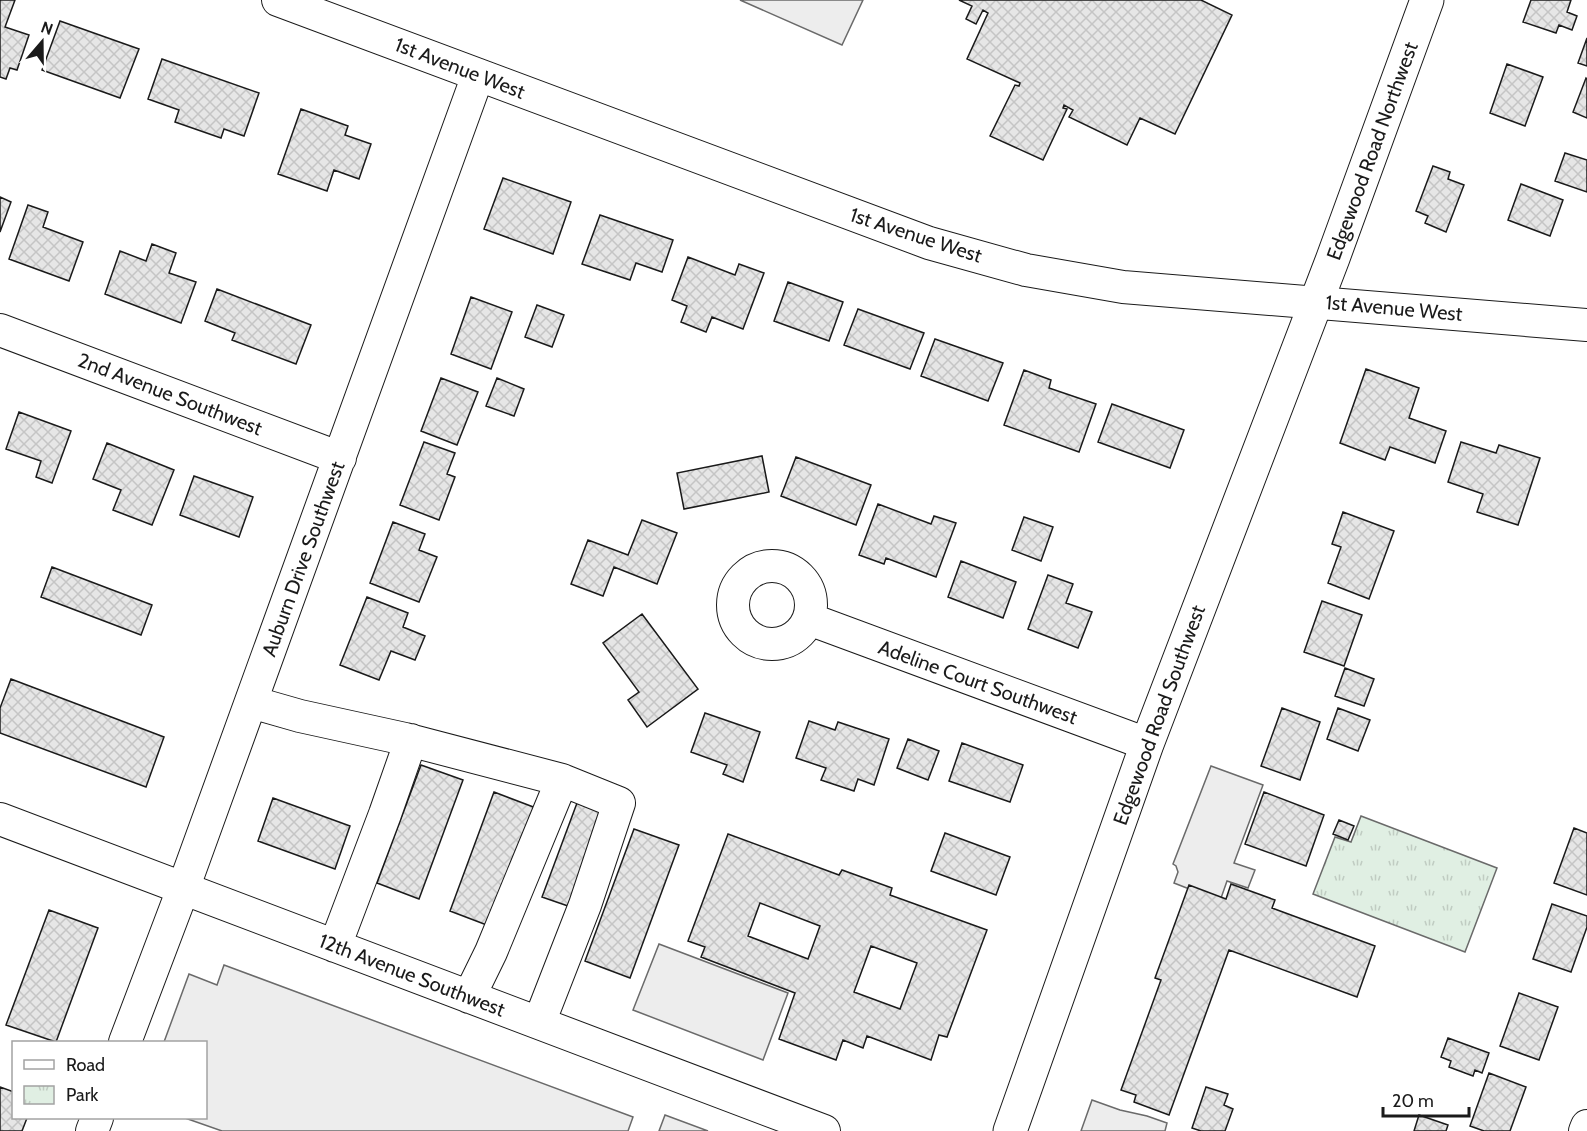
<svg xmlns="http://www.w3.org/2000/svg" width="1587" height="1131" viewBox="0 0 1587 1131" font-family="Cabin,sans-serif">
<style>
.park{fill:url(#park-tufts);stroke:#6a6a6a;stroke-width:1.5}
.parking{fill:#ededed;stroke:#6a6a6a;stroke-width:1.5}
.building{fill:url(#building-cross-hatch);stroke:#1a1a1a;stroke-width:1.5;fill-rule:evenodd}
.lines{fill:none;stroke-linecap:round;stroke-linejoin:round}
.minor-casing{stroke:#1a1a1a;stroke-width:34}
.major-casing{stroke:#1a1a1a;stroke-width:35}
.minor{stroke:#fff;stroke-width:32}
.major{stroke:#fff;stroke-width:33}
.labels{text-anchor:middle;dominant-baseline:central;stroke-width:4.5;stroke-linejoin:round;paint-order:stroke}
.street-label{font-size:20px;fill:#1a1a1a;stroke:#fff}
</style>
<defs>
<pattern id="park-tufts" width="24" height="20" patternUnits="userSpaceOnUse" patternTransform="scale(1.5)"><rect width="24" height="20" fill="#e0efe3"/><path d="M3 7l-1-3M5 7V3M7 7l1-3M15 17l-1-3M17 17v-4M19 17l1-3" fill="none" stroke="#c0ccc2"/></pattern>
<pattern id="building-cross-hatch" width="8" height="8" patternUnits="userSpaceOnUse" patternTransform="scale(1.5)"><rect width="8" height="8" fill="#e6e6e6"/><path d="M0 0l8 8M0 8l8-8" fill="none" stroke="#c5c5c5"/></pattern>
</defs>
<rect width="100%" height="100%" fill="#fff"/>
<path class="park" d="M1361,816l136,52 -32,84 -152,-58 22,-57 16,5z"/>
<path class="parking" d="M740,0h123l-21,45z
M1211,766l52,19 -29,78 21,7 -7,18 -21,-7 -7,20 -46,-18 4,-11 -2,-6 -3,-2z
M659,944l129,49 -25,67 -130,-50z
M224,965l409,152 -5,14h-406l-37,-13h21v-76h-42l25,-68 28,11z
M1092,1100l28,10 27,6 20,7 -2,8h-84z
M665,1115l43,16h-49z"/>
<path class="building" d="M0,0h15l-10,27 24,8 -12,35 -7,-2 -4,11 -6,-2z
M959,0h242l31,15 -57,119 -35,-16 -13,27 -58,-28 4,-7 -9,-5 -1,3 4,1 -24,51 -53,-24 25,-51 4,1 1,-3 -53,-24 21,-46 -5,-3 -7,14 -10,-5 6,-13z
M1531,0h40l-4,12 10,4 -5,14 -13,-5 -3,8 -33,-11z
M60,21l79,28 -19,49 -78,-28z
M1587,38v28l-9,-3z
M162,59l97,34 -15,43 -20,-7 -3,9 -46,-16 4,-12 -31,-11z
M1507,64l36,13 -18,49 -35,-13z
M1586,78l1,1v39l-14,-6z
M301,109l47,17 -3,9 26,9 -12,35 -25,-9 -7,21 -49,-17z
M1565,153l22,7v32l-32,-11z
M1433,166l17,6 -2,7 16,6 -18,47 -21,-9 3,-7 -12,-5z
M503,178l68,24 -18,52 -69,-25z
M1521,184l42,16 -13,36 -42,-16z
M0,197l11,5 -11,30z
M28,205l20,7 -5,15 40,15 -14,39 -60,-22z
M600,215l73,25 -11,32 -26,-9 -6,17 -48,-16z
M152,244l24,9 -7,20 27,9 -15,41 -76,-29 15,-43 26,10z
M688,257l47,18 4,-11 25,9 -21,56 -31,-12 -6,15 -25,-10 6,-16 -15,-6z
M788,282l55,20 -14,39 -55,-20z
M217,289l94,36 -15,39 -64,-24 3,-7 -30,-12z
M471,297l41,15 -21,57 -40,-15z
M537,305l27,10 -12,32 -27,-10z
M858,309l66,24 -14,36 -66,-24z
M935,339l68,24 -15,38 -67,-25z
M1366,369l53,19 -10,30 37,13 -11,32 -45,-16 -5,13 -45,-17z
M1024,370l27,10 -2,8 47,16 -17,48 -75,-27z
M441,378l37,14 -21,53 -36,-14z
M497,378l27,11 -10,27 -28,-10z
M1112,404l72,26 -14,38 -72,-26z
M19,412l52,19 -19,52 -16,-6 5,-16 -35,-12z
M424,442l31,11 -8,21 8,3 -16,43 -39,-15z
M1461,442l35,11 3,-8 41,13 -22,67 -41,-13 6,-18 -35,-12z
M107,443l67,27 -22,55 -39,-15 8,-20 -28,-11z
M762,456l7,36 -85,17 -7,-36z
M796,457l75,28 -15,40 -75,-29z
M194,476l59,21 -14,40 -59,-22z
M878,504l53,20 3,-8 22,7 -20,54 -50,-19 -2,6 -25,-9z
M1343,512l51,19 -25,68 -41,-16 13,-36 -9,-3z
M1024,517l29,10 -12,34 -29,-11z
M642,520l35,13 -20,51 -43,-17 -11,29 -32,-12 17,-44 40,15z
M393,522l32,12 -6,16 18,7 -18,45 -49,-19z
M961,561l55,21 -13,36 -55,-21z
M52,567l100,38 -11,30 -100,-38z
M1048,575l25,9 -7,19 26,9 -14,36 -50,-19z
M367,597l41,16 -5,14 22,9 -10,24 -24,-9 -12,29 -39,-15z
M1322,601l40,14 -18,51 -40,-14z
M642,614l56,75 -51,38 -19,-27 11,-8 -36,-49z
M1345,668l29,11 -10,27 -29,-10z
M11,679l153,58 -18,50 -146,-54v-25z
M1282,708l38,14 -20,58 -39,-14z
M1338,708l32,12 -12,31 -31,-12z
M705,713l55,19 -17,50 -20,-8 4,-9 -36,-13z
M809,721l26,9 3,-8 51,17 -15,46 -16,-6 -4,12 -33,-11 5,-12 -30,-10z
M908,739l31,12 -11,29 -31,-12z
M962,743l61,22 -13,37 -61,-21z
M421,765l42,15 -44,119 -42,-16z
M494,792l42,16 -44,119 -42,-16z
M1264,792l60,23 -18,51 -61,-22z
M580,795l25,9 -37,102 -26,-9z
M273,798l77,28 -15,43 -77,-28z
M1339,820l15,6 -6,14 -15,-6z
M1574,828l13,5v62l-33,-12z
M634,829l45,16 -49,133 -45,-17z
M945,833l65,24 -14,38 -65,-24z
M728,834l111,41 3,-5 50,18 -2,7 97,35 -40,107 -8,-2 -8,25 -64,-24 -4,12 -20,-8 -7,20 -57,-21 16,-46 -94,-36 4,-10 -17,-6zM760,903l60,23 -12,33 -60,-23zM871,946l46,17 -17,46 -46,-17z
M1231,884l44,16 -3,8 103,38 -18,51 -128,-47 -60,165 -35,-13 2,-7 -15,-5 40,-110 -6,-2 34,-93 37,14z
M1552,904l35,12v11l-16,45 -38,-13z
M49,910l49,18 -42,114 -50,-17z
M1519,993l39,14 -19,53 -39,-14z
M1448,1038l41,15 -7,20 -7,-3 -2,6 -24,-9 2,-6 -10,-4z
M1489,1073l37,14 -16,44h-26l-14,-5z
M0,1087l14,5v26h13l-5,13h-22z
M1206,1087l22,7 -4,11 9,4 -8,22h-24l-9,-3z
M1419,1115l29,10 -2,6h-32z"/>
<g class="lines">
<defs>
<path id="minor" d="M278,0l651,243 97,27 97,17 464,38
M0,330l340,128
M733 605a39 39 0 1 1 78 0a39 39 0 1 1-78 0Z
M809,619l338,125
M251,702l49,14 105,23 157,41 -71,172 -22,45
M0,819l824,312
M335,946l50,-132 26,-74
M539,1023l46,-118 34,-102 -57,-23
M125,1042l58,-153 295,-814
M92,1131l5,-13
M1585,1131l2,-5"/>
<path id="major" d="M1010,1131l137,-387 186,-486 94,-258"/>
</defs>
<use href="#minor" class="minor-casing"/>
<use href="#major" class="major-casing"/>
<use href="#minor" class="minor"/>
<use href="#major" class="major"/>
</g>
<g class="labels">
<g class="street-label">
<text transform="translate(460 68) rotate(21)">1st Avenue West</text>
<text transform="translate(1372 151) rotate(-70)">Edgewood Road Northwest</text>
<text transform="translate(916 235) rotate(18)">1st Avenue West</text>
<text transform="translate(1394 308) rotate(5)">1st Avenue West</text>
<text transform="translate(170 394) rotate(21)">2nd Avenue Southwest</text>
<text transform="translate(303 559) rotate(-70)">Auburn Drive Southwest</text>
<text transform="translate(978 682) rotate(20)">Adeline Court Southwest</text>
<text transform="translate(1159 715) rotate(-70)">Edgewood Road Southwest</text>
<text transform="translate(412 975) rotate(21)">12th Avenue Southwest</text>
</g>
</g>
<rect x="12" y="1041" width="195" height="78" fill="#ffffff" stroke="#a3a3a3" stroke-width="1.5"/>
<rect x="24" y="1060" width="30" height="9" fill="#ffffff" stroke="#a3a3a3" stroke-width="1.5"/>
<text x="66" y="1071" font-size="18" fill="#1a1a1a">Road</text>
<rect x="24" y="1086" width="30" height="18" fill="url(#park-tufts)" stroke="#a3a3a3" stroke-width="1.5"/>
<text x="66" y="1101" font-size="18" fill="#1a1a1a">Park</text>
<g transform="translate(42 42) rotate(20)" stroke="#ffffff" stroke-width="4.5" paint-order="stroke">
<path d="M0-4.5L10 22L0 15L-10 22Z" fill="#1a1a1a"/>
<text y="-9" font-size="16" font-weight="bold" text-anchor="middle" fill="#1a1a1a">N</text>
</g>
<path d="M1383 1107v9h86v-9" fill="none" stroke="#1a1a1a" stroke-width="3"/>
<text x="1392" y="1107" font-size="18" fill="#1a1a1a" stroke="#ffffff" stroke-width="4.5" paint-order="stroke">20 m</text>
</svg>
